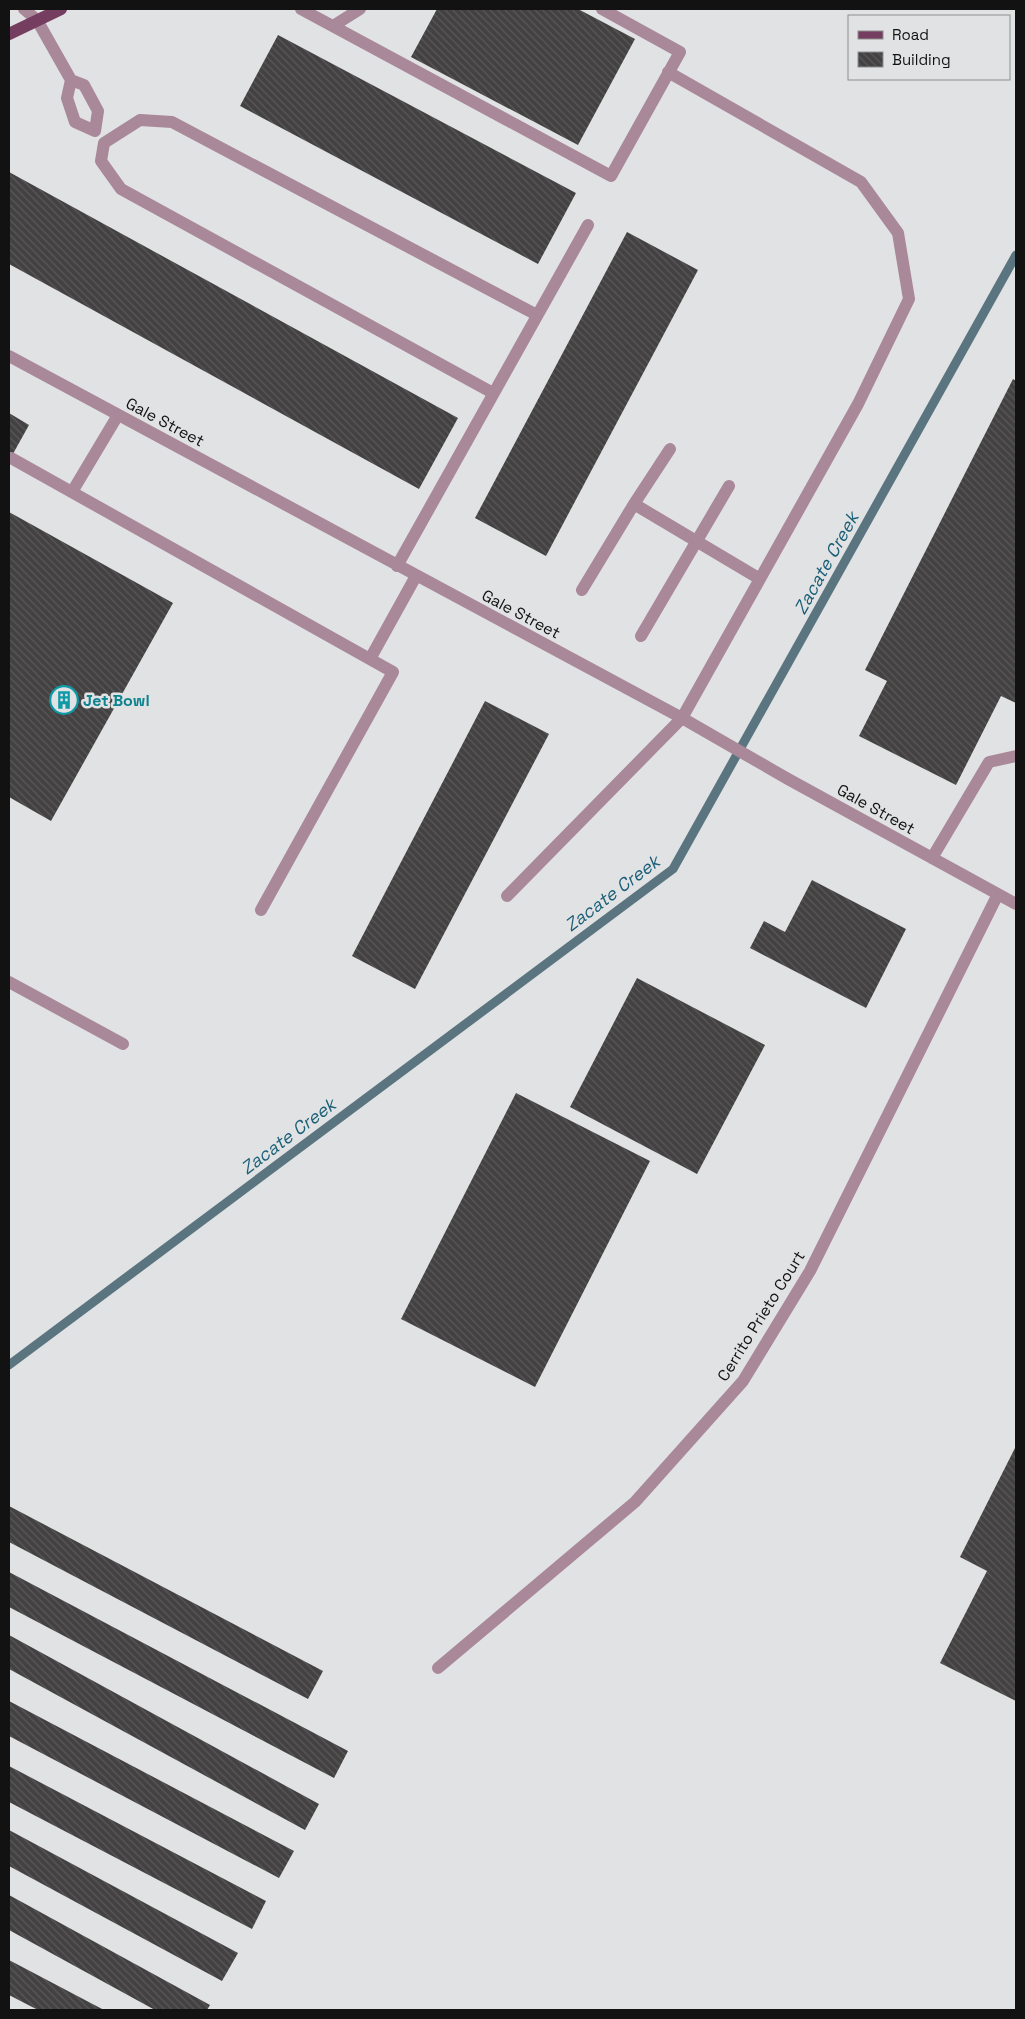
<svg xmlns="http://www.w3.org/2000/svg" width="1025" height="2019" viewBox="0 0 1025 2019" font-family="'Space Grotesk',sans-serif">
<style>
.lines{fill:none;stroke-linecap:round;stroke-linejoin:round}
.stream{stroke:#5b7580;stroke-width:9}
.building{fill:url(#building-back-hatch)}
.minor{stroke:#a9889a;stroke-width:12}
.major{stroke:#753d5f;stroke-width:12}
.labels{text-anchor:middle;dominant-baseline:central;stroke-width:5;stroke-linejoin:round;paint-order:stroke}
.street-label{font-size:16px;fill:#121213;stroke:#e1e2e3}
.culture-label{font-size:16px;font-weight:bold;fill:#0d838f;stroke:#e1e2e3;text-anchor:start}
.water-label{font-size:18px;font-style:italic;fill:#1a5f77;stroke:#e1e2e3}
</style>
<defs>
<pattern id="building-back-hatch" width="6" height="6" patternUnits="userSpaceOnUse" patternTransform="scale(1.25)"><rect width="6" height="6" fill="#434141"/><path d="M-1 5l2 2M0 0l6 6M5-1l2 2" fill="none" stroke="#5a5959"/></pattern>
</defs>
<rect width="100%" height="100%" fill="#e1e2e3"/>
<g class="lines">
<path class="stream" d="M9,1365l664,-496 343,-614"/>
</g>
<path class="building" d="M437,9h141l57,30 -57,106 -167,-88z
M278,35l298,158 -38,71 -298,-158z
M9,172l449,246 -39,71 -410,-225z
M627,232l71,38 -152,286 -71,-38z
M1013,379l3,2v322l-15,-7 -45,89 -97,-49 28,-55 -22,-11z
M9,413l20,12 -20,36z
M9,512l164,91 -122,218 -42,-24z
M485,701l64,33 -134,255 -63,-33z
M812,880l94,49 -40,79 -116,-60 14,-27 21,11z
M637,978l128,67 -68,129 -127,-67z
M516,1093l134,68 -115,226 -134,-68z
M1016,1446v255l-76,-38 47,-92 -27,-14z
M9,1506l314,165 -15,28 -299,-157z
M9,1572l339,179 -14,27 -325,-171z
M9,1635l310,169 -14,26 -296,-161z
M9,1701l285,150 -15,27 -270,-142z
M9,1766l257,135 -14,28 -243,-127z
M9,1830l229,123 -16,28 -213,-115z
M9,1895l201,110 -3,5h-52l-146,-80z
M9,1960l95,50h-66l-29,-15z"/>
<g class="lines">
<path class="minor" d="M24,9l13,11 34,60
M301,9l310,167 69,-124 -78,-43
M333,26l27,-17
M71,80l13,5 14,26 -3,20 -20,-9 -8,-24z
M9,356l673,362 106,61 228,125
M493,393l-372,-204 -20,-28 3,-18 36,-23 32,2 365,193
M670,449l-36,55 126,75
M11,458l382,214 -132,238
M72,492l46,-77
M397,566l191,-341
M582,590l52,-86
M641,636l88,-150
M370,659l46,-83
M932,858l57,-96 27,-6
M507,896l175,-178 176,-314 51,-105 -11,-66 -37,-51 -193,-110
M9,982l114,62
M438,1668l197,-166 108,-121 67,-110 188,-377"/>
<path class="major" d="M9,34l52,-25"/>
</g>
<defs>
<symbol id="building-ring" viewBox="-11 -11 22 22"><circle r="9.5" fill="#e1e2e3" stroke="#0f9aa8" stroke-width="1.5"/><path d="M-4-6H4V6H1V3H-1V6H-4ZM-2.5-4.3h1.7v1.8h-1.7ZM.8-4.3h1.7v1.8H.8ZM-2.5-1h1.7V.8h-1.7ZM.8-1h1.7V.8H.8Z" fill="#0f9aa8"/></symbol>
</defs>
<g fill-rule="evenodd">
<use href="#building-ring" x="48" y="684" width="32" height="32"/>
</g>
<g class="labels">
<g class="street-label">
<text transform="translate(165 422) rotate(28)">Gale Street</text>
<text transform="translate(521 614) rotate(28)">Gale Street</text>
<text transform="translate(876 809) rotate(29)">Gale Street</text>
<text transform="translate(761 1316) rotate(-58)">Cerrito Prieto Court</text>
</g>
<g class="culture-label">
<text x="83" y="700">Jet Bowl</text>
</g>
<g class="water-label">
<text transform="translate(826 563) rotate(-61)">Zacate Creek</text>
<text transform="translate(612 893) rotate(-37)">Zacate Creek</text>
<text transform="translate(288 1136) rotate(-37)">Zacate Creek</text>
</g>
</g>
<rect width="1025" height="2019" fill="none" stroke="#121213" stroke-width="20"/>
<rect x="848" y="15" width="162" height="65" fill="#e1e2e3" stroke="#8e8f90"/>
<rect x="858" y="31" width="25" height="8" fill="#753d5f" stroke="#8e8f90"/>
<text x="892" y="40" font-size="15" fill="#121213">Road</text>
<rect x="858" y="52" width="25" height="15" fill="url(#building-back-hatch)" stroke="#8e8f90"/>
<text x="892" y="65" font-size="15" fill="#121213">Building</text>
</svg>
